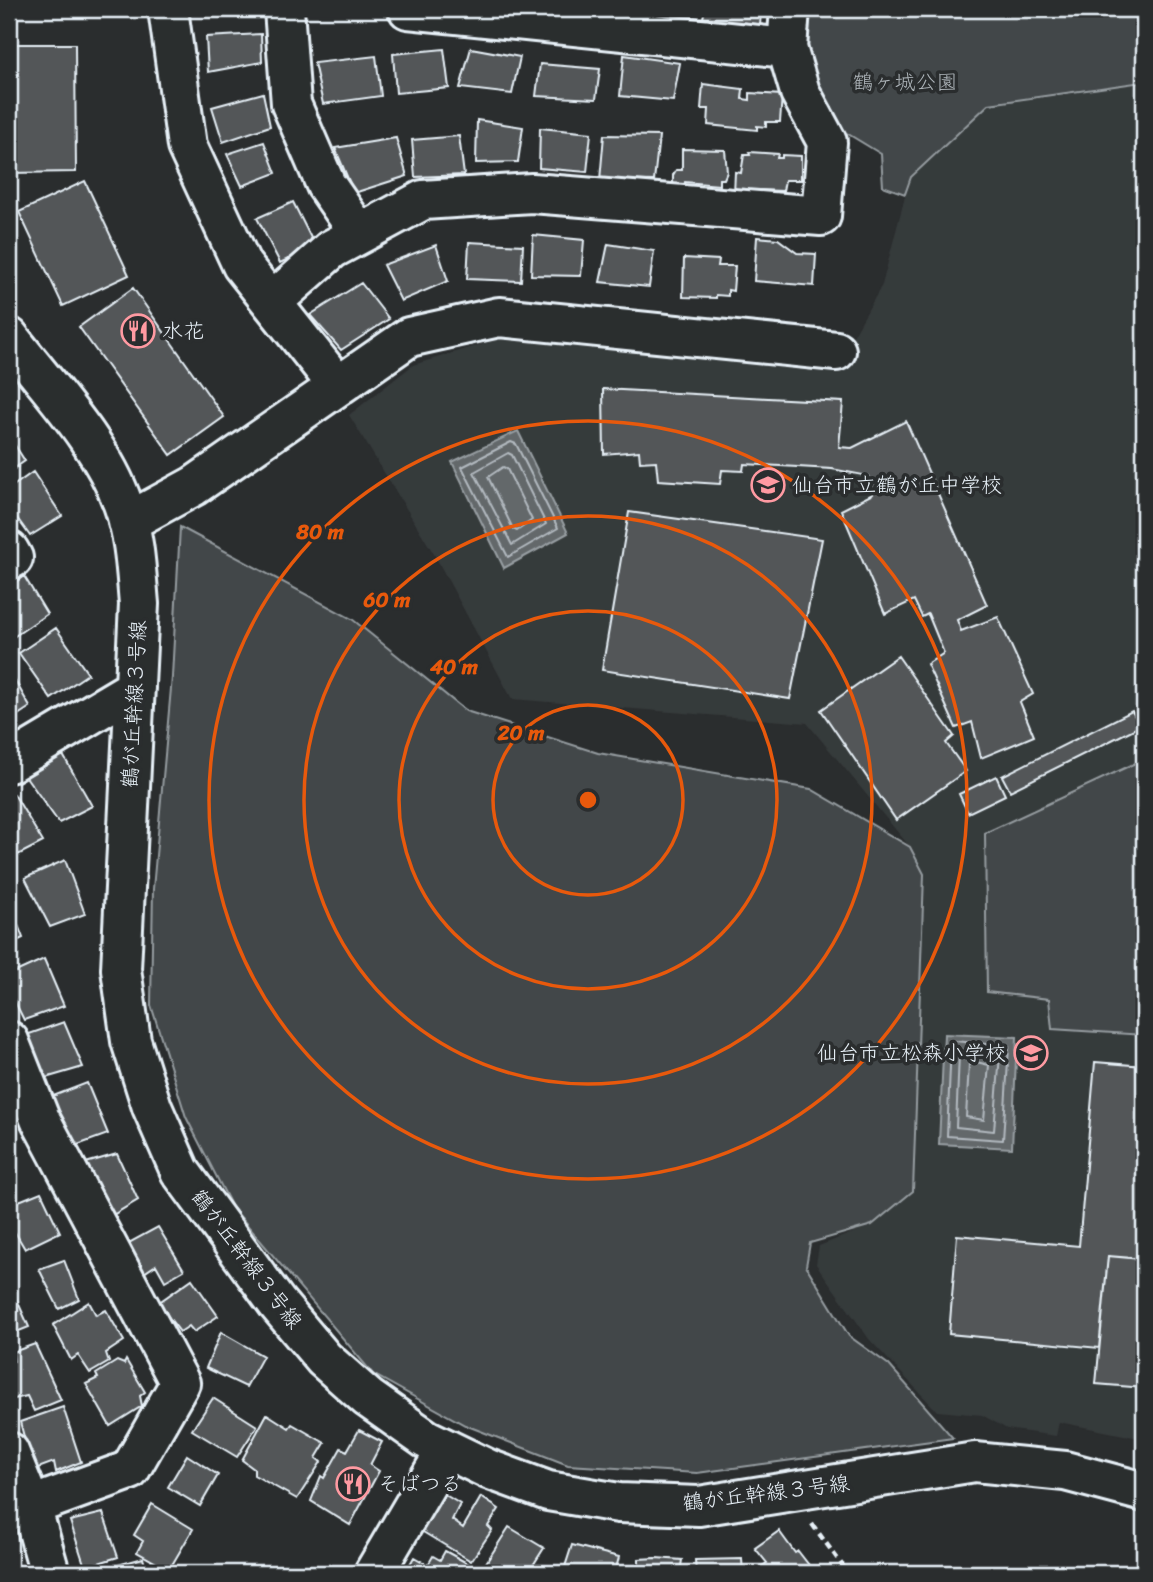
<svg xmlns="http://www.w3.org/2000/svg" width="1153" height="1582" viewBox="0 0 1153 1582" font-family="Sriracha,'Klee One',sans-serif">
<style>
.built{fill:#363a3b}
.green{fill:#424648;stroke:#959ca0;stroke-width:2}
.water{fill:#63686b;stroke:#989fa3;stroke-width:2}
.lines{fill:none;stroke-linecap:round;stroke-linejoin:round}
.shore{stroke:#b3bac0;stroke-width:2}
.building{fill:#535759;stroke:#e8f1f8;stroke-width:2}
.minor-casing{stroke:#e8f1f8;stroke-width:44}
.path{stroke:#e8f1f8;stroke-width:4.5;stroke-dasharray:7 5;stroke-linecap:butt}
.minor{stroke:#2a2d2e;stroke-width:38}
.ring{fill:none;stroke:#e8590c;stroke-width:3.5}
.labels{text-anchor:middle;dominant-baseline:central;stroke-width:7;stroke-linejoin:round;paint-order:stroke}
.park-label{font-size:21px;fill:#aeb5ba;stroke:#2a2d2e}
.poi-label{font-size:21px;fill:#e8f1f8;stroke:#2a2d2e;text-anchor:start}
.street-label{font-size:21px;fill:#e8f1f8;stroke:#2a2d2e}
.centre{fill:#e8590c;stroke:#2a2d2e;stroke-width:3.5}
.ring-label{font-size:21px;text-anchor:middle;font-weight:bold;fill:#e8590c;stroke:#2a2d2e;stroke-width:7;stroke-linejoin:round;paint-order:stroke}
</style>
<rect width="100%" height="100%" fill="#2a2d2e"/>
<filter id="ink" filterUnits="userSpaceOnUse"><feTurbulence type="fractalNoise" baseFrequency=".0143" numOctaves="2"/><feDisplacementMap in="SourceGraphic" scale="14" xChannelSelector="R" yChannelSelector="G"/><feConvolveMatrix kernelMatrix="1 2 1 2 8 2 1 2 1" color-interpolation-filters="sRGB"/></filter>
<g filter="url(#ink)">
<path class="built" d="M1142,82l2,3v1354l-85,-17 -3,14 -49,-7 -25,-14 -45,-4 -68,-72 -53,-75 3,-18 53,-21 41,-34 11,-317 -14,-27 -103,-124 -295,-24 -78,-145 -85,-139 64,-50 96,-29 325,34 48,-85 28,-108 79,-73z"/>
<path class="green" d="M807,9h337v76l-2,-3 -153,22 -78,73 -6,17 -22,-8 -2,-32 -41,-25 -31,-65z
M180,527l172,92 114,92 132,42 213,36 99,58 14,27 -11,317 -41,34 -62,18 -4,23 43,70 40,29 64,73 -256,35 -129,-8 -103,-40 -92,-51 -141,-167 -46,-90 -35,-112 2,-116 19,-212z
M1144,759v276l-92,-6 -3,-30 -62,-7 -2,-159z"/>
<path class="water" d="M518,431l50,102 -64,35 -52,-106z
M944,1034l73,3 -5,111 -73,-4z"/>
<g class="lines">
<path class="shore" d="M511,442l5,2 42,84 -50,29 -46,-90z
M508,453l4,2 34,69 -34,21 -38,-73z
M503,467l4,2 25,51 -15,11 -4,-2 -25,-52z
M954,1041l55,5 -6,94 -56,-4 4,-92z
M963,1050l37,4 -6,77 -38,-4 3,-73z
M972,1061l17,4 -5,55 -18,-3 3,-53z"/>
</g>
<path class="building" d="M620,9h58l-2,12 -56,-6z
M705,9h56l-1,18 -58,-5z
M261,34l1,28 -54,10 -2,-35z
M9,44h66l1,128 -67,1z
M471,48l49,9 -8,37 -52,-6z
M444,49l5,39 -53,5 -3,-39z
M624,55l56,8 -7,38 -53,-5z
M376,56l5,40 -58,8 -9,-41z
M540,64l60,5 -4,30 -60,-3z
M703,84l40,5 -1,10 8,1v-7l32,2 -2,27h-14v5l-9,-1v4l-49,-5 1,-16h-8z
M263,93l7,33 -47,16 -11,-35z
M477,120l46,7 -5,35 -42,1z
M540,128l51,5 -4,39 -48,-4z
M604,135l55,1 -5,45 -54,-1z
M459,136l5,39 -49,2 -3,-37z
M396,138l11,38 -53,17 -19,-45z
M264,142l12,31 -34,13 -15,-32z
M682,149l43,1 2,22 -3,7h-5v6l-34,-3 -2,9h-10v-16l3,-5h6z
M749,152l29,2 -1,4h5v-3l19,1v24h-16l-2,11 -26,-1v3l-23,1 1,-22 6,1 3,-18h6z
M85,181l44,94 -66,31 -44,-94z
M293,202l22,44 -35,17 -23,-45z
M533,235l51,5 -3,36 -50,-1z
M757,237l21,2 19,14 19,1 -2,32 -60,-5z
M469,242l54,3 -2,36 -54,-2z
M608,244l46,7 -5,36 -49,-5z
M436,245l12,36 -47,20 -18,-36z
M684,258l35,2 -1,6h17l-2,25 -5,-1v6l-12,-1v3l-33,-1z
M361,283l28,36 -48,31 -31,-35z
M133,288l91,129 -53,38 -92,-128z
M603,389l240,13 -4,45 13,1 54,-27 81,184 -30,15 4,11 37,-14 35,77 -13,8 14,34 -53,22 -9,-36 -16,6 -29,-64 17,-11 -16,-39 -6,3 -8,-17 -29,14 -44,-104 32,-16 -5,-18 -36,-7 -88,-5 -1,7 -21,-1 -2,14 -62,-4 -2,-19 -16,1 -1,-11 -35,3z
M9,436l16,25 -16,11z
M33,472l29,44 -32,20 -21,-29v-18z
M629,512l193,27 -32,160 -188,-29z
M24,576l23,38 -35,24 -3,-4v-47z
M56,628l32,46 -37,25 -32,-46z
M898,656l56,80 -8,7 20,28 -70,49 -75,-110z
M9,670l21,37 -21,14z
M1132,711l8,15 -130,65 -8,-15z
M63,755l29,51 -33,17 -35,-49z
M996,776l9,19 -37,18 -9,-19z
M14,794l29,48 -31,16 -3,-5v-57z
M65,860l20,54 -35,13 -25,-49z
M9,902l14,36 -14,7z
M44,959l20,47 -40,14 -15,-30v-15z
M64,1022l19,45 -41,12 -16,-44z
M1095,1062l49,4v149l-4,44 -32,-3 -9,92 -150,-14 8,-99 122,11z
M87,1083l21,51 -36,13 -24,-49z
M117,1154l21,46 -32,19 -27,-54z
M41,1192l19,40 -35,17 -16,-27v-17z
M158,1227l26,43 -19,11 -9,-16 -15,10 -18,-29z
M1108,1256l36,3v129l-48,-4z
M64,1260l15,39 -20,10 -20,-40z
M192,1279l26,37 -24,16 -5,-6 -9,6 -22,-29z
M12,1289l17,38 -20,8v-45z
M89,1302l7,13 10,-5 18,31 -18,12 3,9 -19,11 -12,-18 -7,5 -18,-35z
M221,1332l42,24 -17,31 -40,-19z
M35,1344l26,56 -27,11 -7,-15 -17,4 -1,-37 5,-2 -1,-9z
M126,1360l19,32 -5,4 2,10 -32,20 -24,-42 12,-6 -2,-4 21,-13 7,3z
M213,1398l44,28 -20,31 -45,-27z
M63,1407l18,55 -25,10 -2,-10 -21,8 -13,-48z
M267,1414l22,14 3,-4 33,19 -9,15 5,4 -24,37 -43,-24v-6l-12,-9z
M359,1430l23,12 -12,23 9,6 -29,54 -39,-24 10,-25 3,2 17,-30 6,3z
M187,1455l31,20 -18,31 -32,-19z
M439,1491l21,13 -8,16 11,8 18,-31 18,12 -11,17 4,4 -21,31 -53,-32z
M152,1504l41,25 -24,41 -32,-18 6,-11 -9,-6z
M103,1513l15,44 -33,10 -15,-46z
M509,1527l35,21 -16,25h-33l-11,-7z
M779,1531l16,22 3,-2 17,22h-51l-5,-5 8,-5 -12,-15z
M572,1545l47,12 -4,16h-52z
M445,1551l31,17 -3,5h-68l9,-16 14,8 5,-9 7,4z
M143,1558l4,15h-58z
M656,1558l26,2 -2,13h-51v-4l10,1v-11z
M742,1559l1,14h-47l-1,-13z
M1052,1564l7,9h-22z"/>
<g class="lines">
<defs>
<path id="minor" d="M168,9l19,137 55,119 96,121
M284,9l7,95 35,81 34,49
M408,9l379,39
M272,302l60,-53 91,-49 109,-7 289,23 6,-74 -27,-50 -13,-44 3,-39
M9,337c40,52 92,105 114,167 12,33 13,66 16,100l-18,365 10,72 21,66 28,64 97,132 47,56 44,39 58,41 62,30 60,22 71,12 80,3 276,-44 90,9 79,21
M128,522l66,-36 215,-149 90,-20 337,34
M9,551l4,7 -4,2
M9,763l126,-75
M9,1041l31,78 140,264 -50,87 -99,36
M9,1452l22,54 19,67
M374,1573l73,-124"/>
</defs>
<use href="#minor" class="minor-casing"/>
<path class="path" d="M812,1524l36,49"/>
<use href="#minor" class="minor"/>
</g>
</g>
<g class="ring">
<circle cx="588" cy="800" r="95"/>
<circle cx="588" cy="800" r="189"/>
<circle cx="588" cy="800" r="284"/>
<circle cx="588" cy="800" r="379"/>
</g>
<defs>
<symbol id="restaurant-ring" viewBox="-11 -11 22 22"><circle r="9.5" fill="#2a2d2e" stroke="#ff9aa2" stroke-width="1.5"/><path d="M-5-6h1v4h1v-4h1v4h1v-4h1v5L-1.5 .5V6h-2V.5L-5-1ZM5-6V6H3V1.5H1.5Q1.5-4 5-6Z" fill="#ff9aa2"/></symbol>
<symbol id="school-ring" viewBox="-11 -11 22 22"><circle r="9.5" fill="#2a2d2e" stroke="#ff9aa2" stroke-width="1.5"/><path d="M0-5L7-2L0 1L-7-2ZM-4 1L0 2.5L4 1V4Q0 6-4 4Z" fill="#ff9aa2"/></symbol>
</defs>
<g fill-rule="evenodd">
<use href="#restaurant-ring" x="119" y="312" width="38" height="38"/>
<use href="#school-ring" x="749" y="466" width="38" height="38"/>
<use href="#school-ring" x="1012" y="1034" width="38" height="38"/>
<use href="#restaurant-ring" x="334" y="1465" width="38" height="38"/>
</g>
<g class="labels">
<g class="park-label">
<text x="905" y="82">鶴ヶ城公園</text>
</g>
<g class="poi-label">
<text x="162" y="331">水花</text>
<text x="792" y="485">仙台市立鶴が丘中学校</text>
<text x="1006" y="1053" text-anchor="end">仙台市立松森小学校</text>
<text x="378" y="1484">そばつる</text>
</g>
<g class="street-label">
<text transform="translate(134 704) rotate(-87)">鶴が丘幹線３号線</text>
<text transform="translate(247 1259) rotate(53)">鶴が丘幹線３号線</text>
<text transform="translate(766 1493) rotate(-7)">鶴が丘幹線３号線</text>
</g>
</g>
<circle cx="588" cy="800" r="10" class="centre"/>
<g class="ring-label">
<text x="320" y="539">80 m</text>
<text x="387" y="607">60 m</text>
<text x="454" y="674">40 m</text>
<text x="521" y="740">20 m</text>
</g>
<rect width="1153" height="1582" fill="none" stroke="#2a2d2e" stroke-width="35"/>
<rect x="18" y="18" width="1118" height="1547" fill="none" stroke="#e8f1f8" stroke-width="2.5" filter="url(#ink)"/>
</svg>
